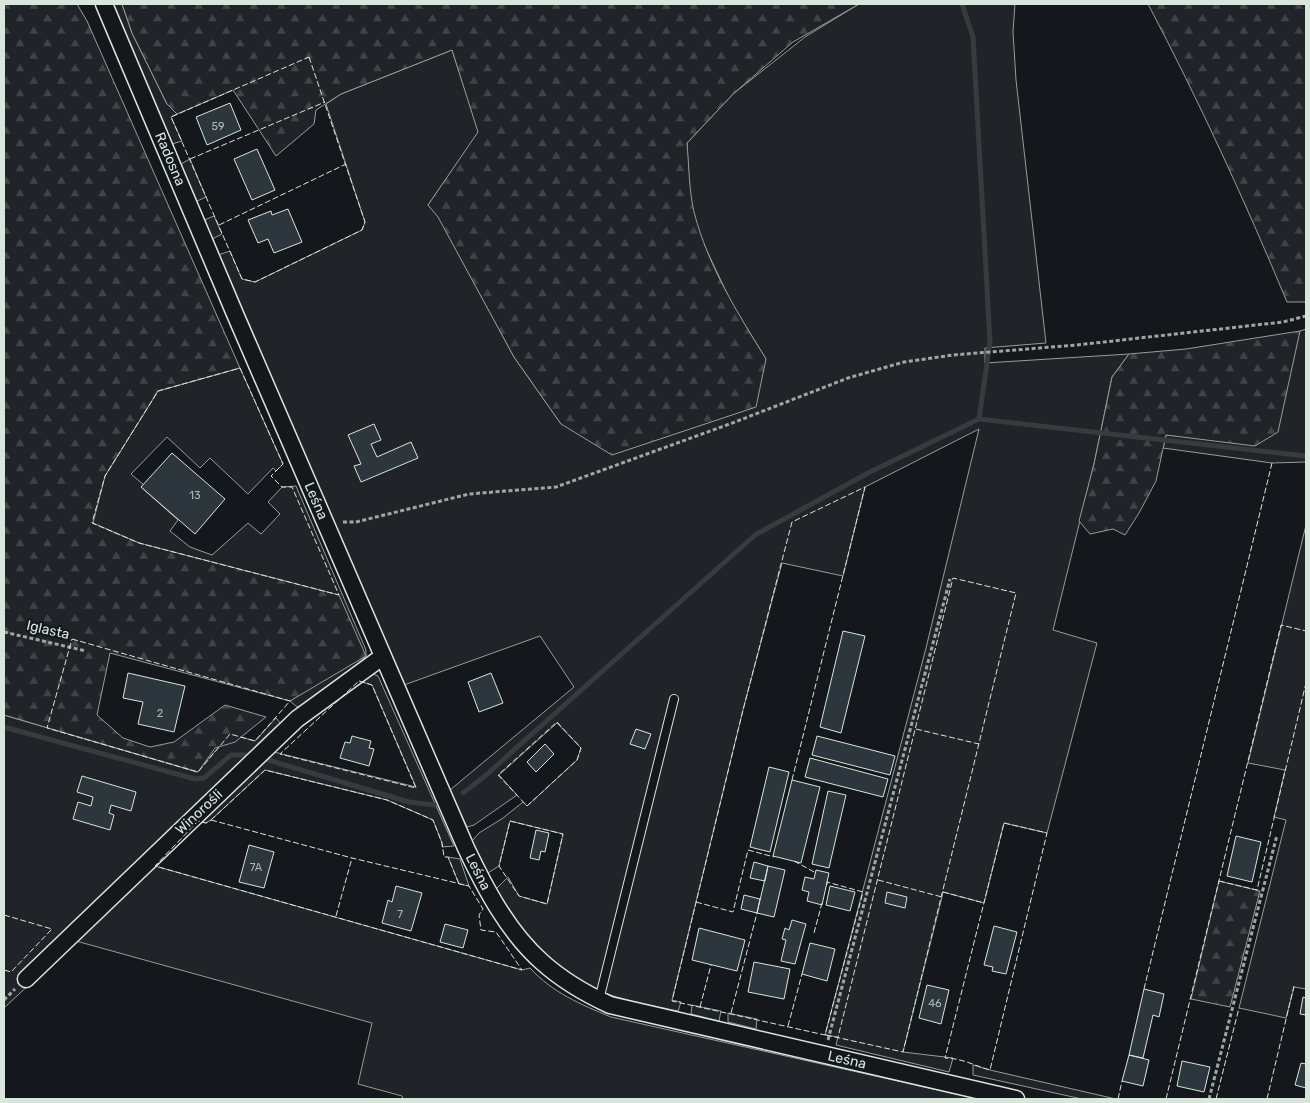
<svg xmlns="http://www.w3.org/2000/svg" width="1310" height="1103" viewBox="0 0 1310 1103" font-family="Rubik,sans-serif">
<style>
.green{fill:#202428;stroke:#939e99}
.forest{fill:url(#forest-firs);stroke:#939e99}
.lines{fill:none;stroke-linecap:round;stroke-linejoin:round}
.stream{stroke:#363b3e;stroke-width:5}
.building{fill:#2c363c;stroke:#d8e6dc}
.service-casing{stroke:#d8e6dc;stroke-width:10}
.minor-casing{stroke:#d8e6dc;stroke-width:19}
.path{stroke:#9da8a2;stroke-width:3;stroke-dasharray:4 2.5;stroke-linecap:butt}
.service{stroke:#14181c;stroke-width:8}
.minor{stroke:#14181c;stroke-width:16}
.fence{stroke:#d8e6dc;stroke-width:1;stroke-dasharray:6 2.5;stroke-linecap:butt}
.labels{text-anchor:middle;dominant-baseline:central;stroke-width:4;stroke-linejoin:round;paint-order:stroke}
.number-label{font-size:11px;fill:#adbab4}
.street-label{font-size:14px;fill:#d8e6dc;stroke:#14181c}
</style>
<defs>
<pattern id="forest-firs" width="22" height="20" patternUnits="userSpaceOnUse" patternTransform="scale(1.25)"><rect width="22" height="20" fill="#202428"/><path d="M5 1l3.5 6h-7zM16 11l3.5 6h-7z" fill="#404447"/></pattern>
</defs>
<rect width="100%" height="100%" fill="#14181c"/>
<path class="green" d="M109,4h13l10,29 35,71 10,10 -6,3 11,24 -10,3z
M859,4h156l-2,28 3,48 30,263 -61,5v15l144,-9 -17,23 -18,87 -41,166 44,13 -50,190 -43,-10 -20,80 -41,-11 -1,5 -39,155 50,6 -4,14 -113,-27 2,-8 -13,-2 101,-387 53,-219 -114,58 -22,89 -61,-13 -39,147 -71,290 9,2 -3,9c-34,-7 -72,-13 -102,-32 -35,-22 -60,-55 -80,-90l12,-12 11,19 28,8 16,-70 -53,-13 -11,45 -11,7 -16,-32 7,-8 24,-15 20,-16 4,4 50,-46 4,-12 -24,-25 -58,52 18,20 -43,30 -7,2 -17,-37 124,-103 -34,-51 -136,49 -48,-106 -138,-324 12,-4 12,28 13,3 107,-52 3,-8 -39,-118 15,-10 111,-44 27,82 -51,73 10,11 76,141 47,67 205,-65 -34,-55 -42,-89 -3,-72 46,-49 72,-57z
M190,159l16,38 -11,5 -16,-37z
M214,216l8,18 -12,6 -8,-19z
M1306,329v133l-34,1 -109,-15 3,-13 35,3 99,-107z
M240,368l43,96 -7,7 -3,-3 -25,26 -38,-36 -10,10 -33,-31 -36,37 13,11 -2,3 36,32 -8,11 20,16 22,8 36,-32 13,11 19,-20 -12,-12 14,-15 14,-1 70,164v6c-18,16 -45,48 -69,51l-7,-6 25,-16 -176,-142 -47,-20 13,-47 53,-85z
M1306,525v464l-12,-2 -8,31 -47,-10 47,-188 -12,-3 11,-47 -37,-7z
M368,674h5l5,2 76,170 -12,1v-4l-9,-23 -46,-20 -122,-30 -54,50 -5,3 -8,-2 -43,45 367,104 8,-2c23,25 50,36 81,49l367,82h-575l-1,-3 -44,-12 14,-61 -296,-82 -72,67v-293l193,57 33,-38 25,7 21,-23 6,7 -12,26 146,36 -44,-102 -13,-4z
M448,857l12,2 9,27 -10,-2z
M692,1005l29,6 -2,10 -28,-7z
M728,1013l29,6 -1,10 -28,-7z
M973,1065l17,5 126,29h-34l-109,-24z"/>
<path class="forest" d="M4,4h73l10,17 153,347 -82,23 -53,85 -12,47 46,20 200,52 27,61 -76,45 -180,-48 -13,62 26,23 27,9 24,-5 51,-37 41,12 -31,25 -20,6 -17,24 -194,-57z
M122,4h737l-66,38 -60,52 -46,49c2,22 2,48 7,69 14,54 43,100 72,147l-10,48 -144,48 -51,-31 -47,-67 -76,-140 -10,-12 50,-73 -26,-82 -111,44 -25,16 -2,14 -38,32 -43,-66 -56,24 -10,-10 -35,-71z
M1148,4h158v298h-19c-42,-101 -88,-201 -139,-298z
M1300,331l-22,101 -23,14 -89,-11 -10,46 -17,32 -14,22 -12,-6 -23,5 -11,-13 15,-57 18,-87 17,-23 57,-5z
M1219,881l41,10 -30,116 -39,-8z"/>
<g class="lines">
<path class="stream" d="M979,419l327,37
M4,727l191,52 9,-1 27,-23h15
M268,760l141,42 25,3
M463,793l22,-17 270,-241 113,-62 111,-54 11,-77 -17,-305 -11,-33"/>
</g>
<path class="building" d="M230,103l11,27 -34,15 -11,-28z
M257,149l18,41 -23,10 -18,-41z
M288,209l14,33 -28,11 -6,-14 -10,4 -10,-23 23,-9 1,4z
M374,424l7,16 -10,4 6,13 34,-15 7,16 -57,24 -7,-16 7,-2 -13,-29z
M172,453l53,46 -30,35 -54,-47z
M843,631l22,5 -24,97 -21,-6z
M128,673l57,13 -11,46 -36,-8 5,-22 -20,-4z
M491,673l12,30 -24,9 -11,-30z
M636,729l15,5 -6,15 -15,-5z
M352,736l19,5 -2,7 5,1 -5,17 -29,-8 5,-16 5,1z
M817,736l78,20 -5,19 -78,-20z
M545,744l9,10 -18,18 -9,-10z
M810,758l78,21 -5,18 -78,-20z
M769,767l20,5 -19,80 -20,-5z
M82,776l54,16 -5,19 -20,-6 -2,8 5,2 -4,15 -37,-11 5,-17 13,4 2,-9 -16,-5z
M792,780l28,7 -19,76 -28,-7z
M828,791l18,4 -17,73 -17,-4z
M536,830l13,3 -4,19 -4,-1 -2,9 -9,-2z
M1236,836l25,6 -9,40 -25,-6z
M249,845l25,7 -10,36 -25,-6z
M754,862l14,4 -3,15 -15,-3z
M768,866l17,4 -11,47 -17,-4z
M816,870l13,3 -7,32 -15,-4 2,-9 -7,-2 3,-13 9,2z
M396,886l26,7 -11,38 -29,-8 6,-23 4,2z
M830,886l25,6 -5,19 -24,-6z
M887,892l20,5 -2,11 -20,-5z
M744,895l16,4 -3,14 -16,-4z
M792,920l14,4 -11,40 -14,-3 5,-21 -4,-1 3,-11 4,2z
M445,924l23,6 -5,18 -23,-6z
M994,926l23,6 -11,42 -14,-3 1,-4 -9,-2z
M699,928l46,12 -8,31 -45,-11z
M810,943l25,6 -8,32 -25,-7z
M754,962l36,7 -6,30 -36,-7z
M927,985l22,5 -8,34 -22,-6z
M1144,989l20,5 -5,23 -6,-2 -10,43 -14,-3z
M1303,997l3,1v17l-6,-1z
M1129,1055l20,5 -6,26 -21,-5z
M1182,1061l28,6 -6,25 -27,-6z
M1301,1063l5,1v24l-11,-3z"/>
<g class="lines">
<defs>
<path id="service" d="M599,1000l75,-301"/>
<path id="minor" d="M104,4l131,310 231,534c19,40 42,84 76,114 20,18 44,32 68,43l406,94
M26,979l271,-260 85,-62"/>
</defs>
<use href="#service" class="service-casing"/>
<use href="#minor" class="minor-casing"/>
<path class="path" d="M343,522h13l113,-28 87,-7 179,-65 113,-44 56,-16 49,-7 124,-10 206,-23 23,-6
M4,632l82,19
M4,1000l11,-11
M828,1040l122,-461
M1209,1099l68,-264"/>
<use href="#service" class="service"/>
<use href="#minor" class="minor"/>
<path class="fence" d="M309,57l56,165 -3,8 -107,52 -13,-3 -71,-162z
M190,159l135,-57
M219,225l127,-61
M240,368l43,96 -12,12 11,11h10l47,108 -200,-52 -47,-20 13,-47 53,-85z
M72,639l218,62 -35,40 -25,-7 -32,38 -151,-44z
M359,681l13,4 44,103 -136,-34z
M557,722l24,26 -4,12 -50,46 -29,-31z
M916,729l63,15
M792,780l73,-293 -73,35 -49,188 -71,291 153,34 38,-143 -36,-10v4
M211,820l141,38 117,28 14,23 -4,6 2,15 15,2 26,38 -367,-104 43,-45 8,2z
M211,820l54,-50 122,30 46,20 9,23 2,14h4l11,27
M510,821l53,13 -16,70 -28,-8 -20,-30z
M1004,823l43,10 -57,237c-15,-4 -28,-12 -45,-12z
M794,861l22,12
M878,880l64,17
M1219,881l38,9 49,-207
M943,892l41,11
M696,902l37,10 15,-62 26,7
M4,915l48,14 -41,43 -7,-2
M336,916l16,-58
M814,933l8,-30
M1144,989l128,-526
M700,1007l11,-42
M731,1013l26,-100
M788,1026l14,-52
M826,1035l77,17 113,-459 -63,-15 -115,459
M1118,1099l4,-18
M1166,1099l115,-474 25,6
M1216,1099l23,-91
M1267,1099l27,-113"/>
</g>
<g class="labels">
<g class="number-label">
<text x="218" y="126">59</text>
<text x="195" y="495">13</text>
<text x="160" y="713">2</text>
<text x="256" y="867">7A</text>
<text x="400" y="914">7</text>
<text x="935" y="1003">46</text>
</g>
<g class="street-label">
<text transform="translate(170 159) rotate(67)">Radosna</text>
<text transform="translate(316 501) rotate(67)">Leśna</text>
<text transform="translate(48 630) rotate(13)">Iglasta</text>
<text transform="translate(199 812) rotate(-43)">Winorośli</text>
<text transform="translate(478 872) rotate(63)">Leśna</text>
<text transform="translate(847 1060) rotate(13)">Leśna</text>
</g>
</g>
<rect width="1310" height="1103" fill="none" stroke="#d8e6dc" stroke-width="10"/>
</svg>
